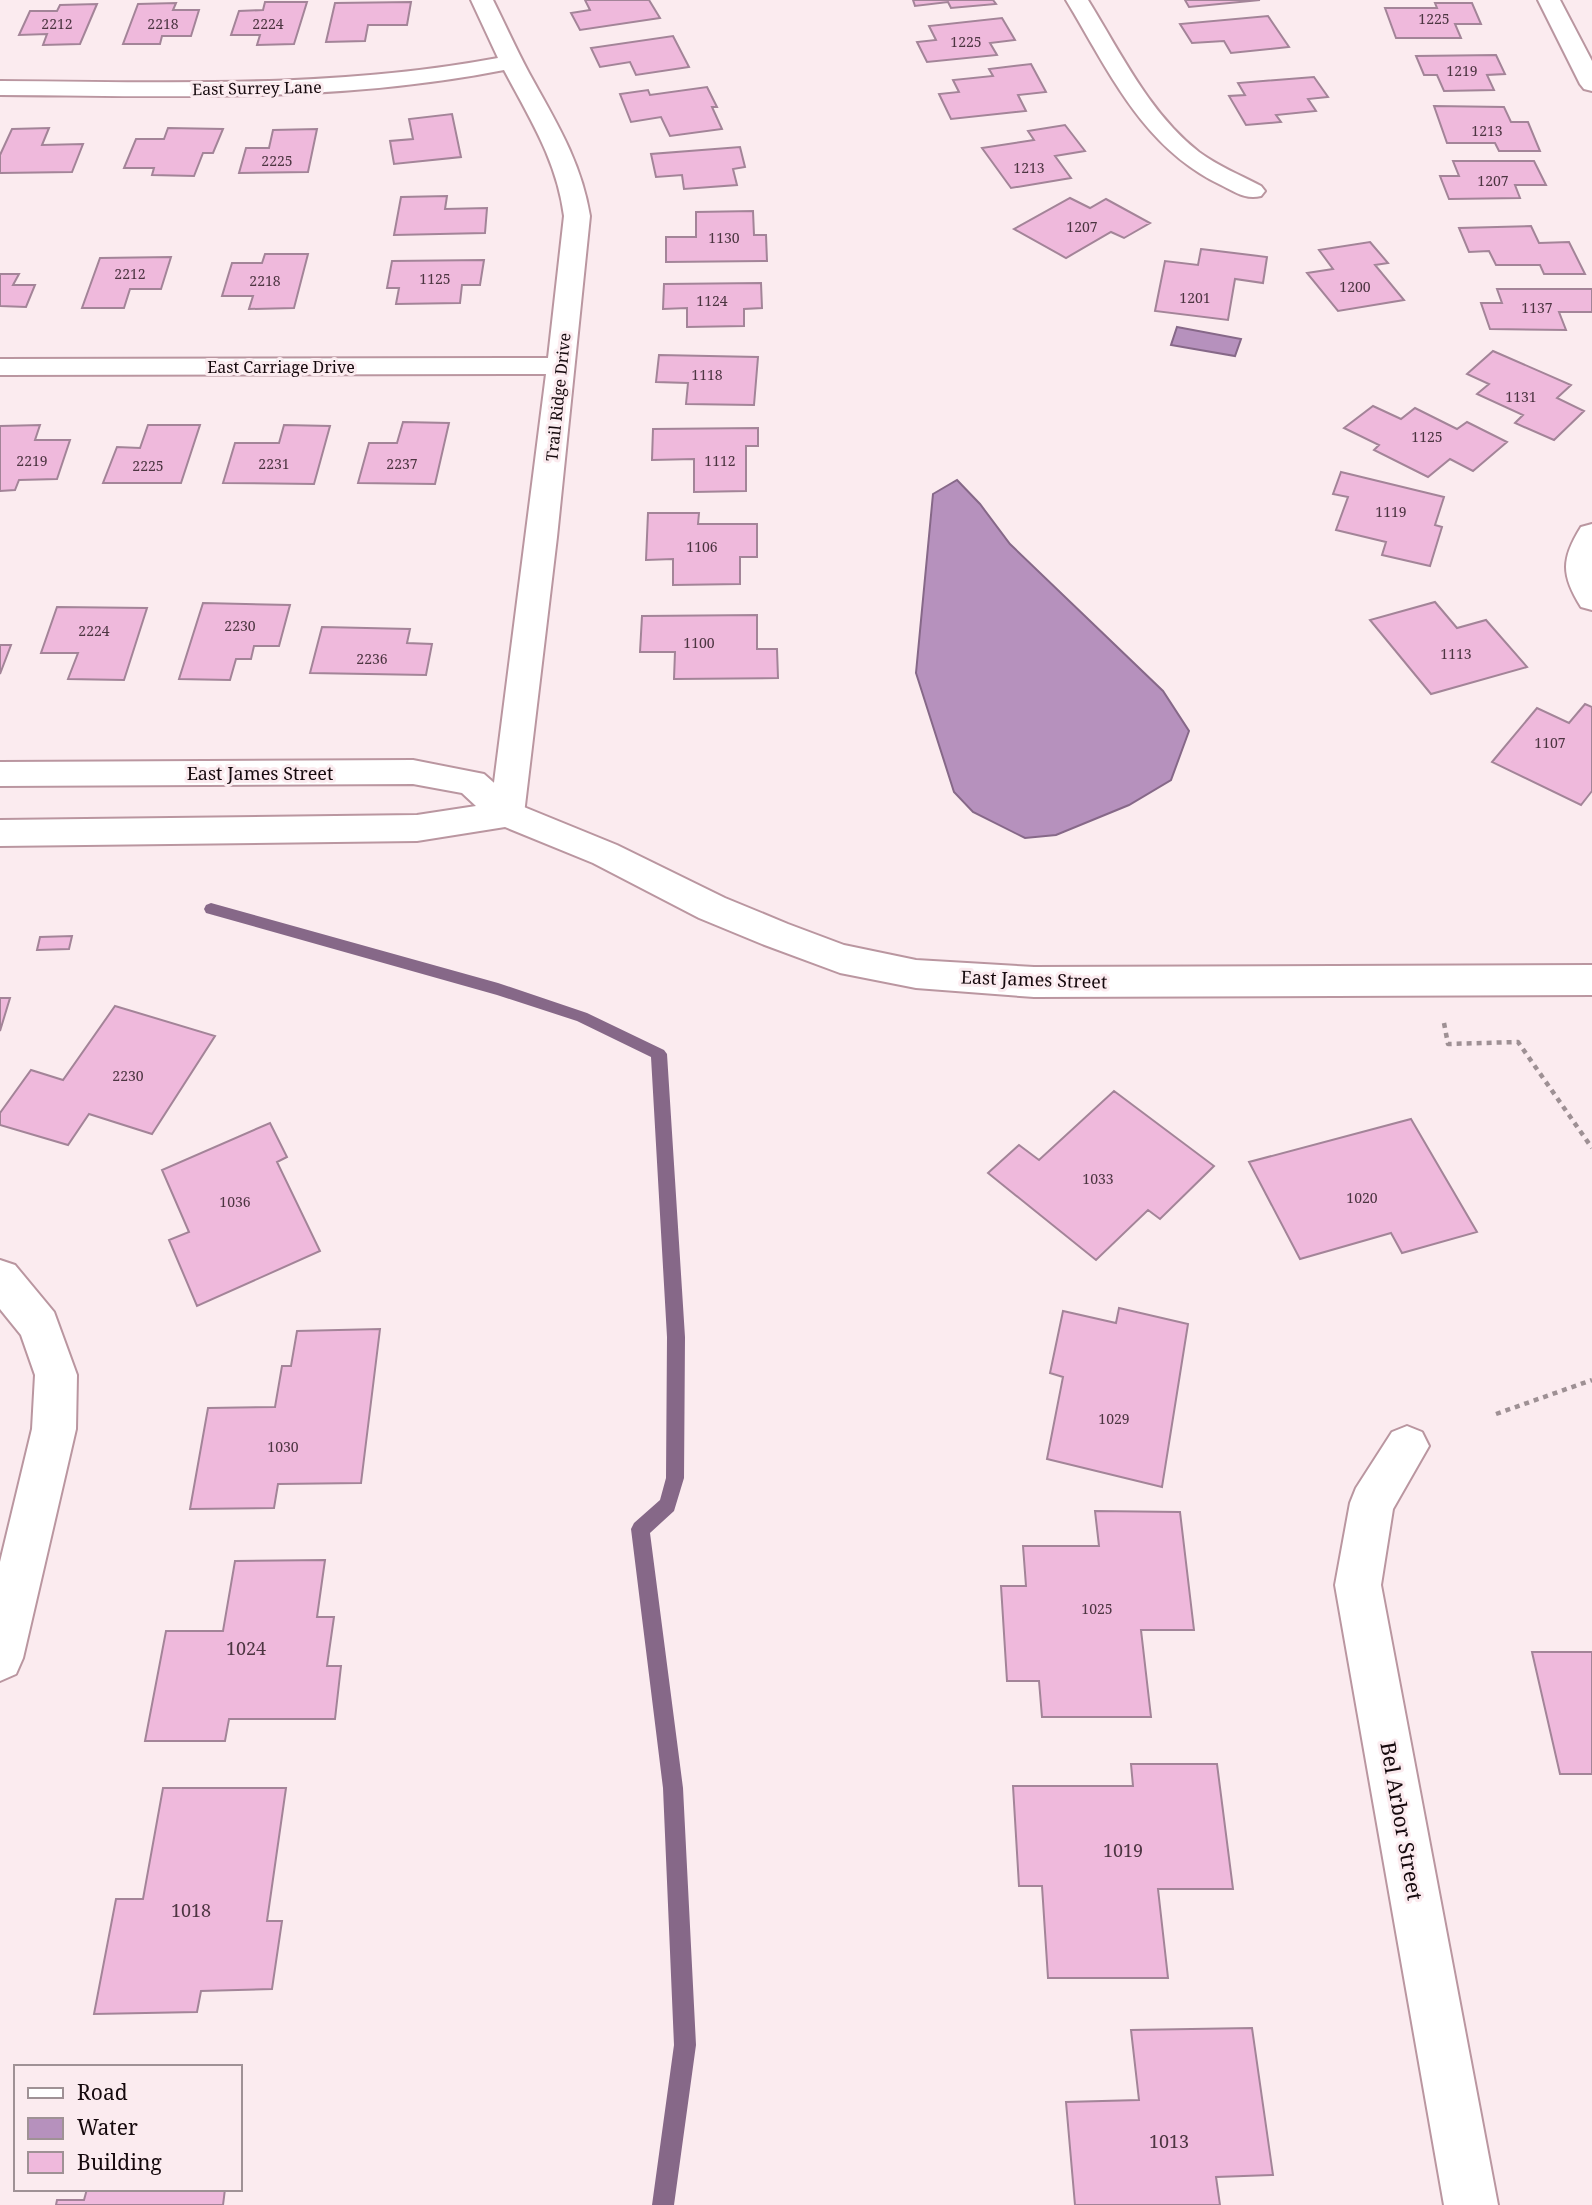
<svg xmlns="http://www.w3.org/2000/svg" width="1592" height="2205" viewBox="0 0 1592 2205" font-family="'Noto Serif',serif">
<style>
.water{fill:#b691bd;stroke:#866888;stroke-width:2}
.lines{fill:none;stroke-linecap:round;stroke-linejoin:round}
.stream{fill:#866888;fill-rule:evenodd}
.building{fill:#efb9dc;stroke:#a38498;stroke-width:2}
.minor-casing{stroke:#ba96a0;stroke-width:4}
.tertiary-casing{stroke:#ba96a0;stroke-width:4}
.path{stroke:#9e9094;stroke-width:4.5;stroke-dasharray:5 5;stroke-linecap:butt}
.minor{fill:#fff;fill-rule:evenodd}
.tertiary{fill:#fff;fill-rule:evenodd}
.labels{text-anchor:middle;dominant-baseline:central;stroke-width:6;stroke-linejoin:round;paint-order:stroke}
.number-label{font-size:14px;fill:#4c3541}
.far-street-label{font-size:16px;fill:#15090d;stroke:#fbebef}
.street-label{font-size:18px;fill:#15090d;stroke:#fbebef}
.near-number-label{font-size:18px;fill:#4c3541}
.near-street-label{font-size:21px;fill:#15090d;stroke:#fbebef}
</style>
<rect width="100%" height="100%" fill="#fbebef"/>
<path class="water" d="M1177,327l64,12 -6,17 -64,-11z
M957,480l23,24 30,40 153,147 26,40 -18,49 -42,25 -73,30 -31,3 -52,-26 -19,-20 -38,-119 17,-179z"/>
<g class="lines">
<path class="stream" d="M211,903l287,80 89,30 77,37 3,4 18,283 -1,141 -10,33 -24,22 33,255 13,257 -22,160h-22l22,-160 -11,-257 -32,-259 3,-6 26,-23 6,-22 1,-141 -16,-280 -74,-36 -80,-26 -291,-82 -2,-4 2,-4z"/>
</g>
<path class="building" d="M585,0h64l11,18 -80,12 -9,-17 19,-3z
M913,0h80l3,4 -45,4 -3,-6 -33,4z
M1185,0h75l-71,7z
M265,2h42l-13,42 -37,1 3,-10h-29l8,-24 24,-1z
M411,2l-4,23h-39l-3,16 -39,1 9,-39z
M176,3l-3,7h26l-8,26h-29l-2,8h-37l15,-40z
M1435,3h37l9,21h-26l6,14h-65l-11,-30h52z
M97,4l-17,40 -37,1 4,-11 -28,1 11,-24h27l3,-6z
M1268,16l21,31 -58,6 -7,-12 -32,2 -12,-19z
M1002,18l13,22 -25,3 7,12 -70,7 -10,-20 19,-2 -7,-14z
M673,36l16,31 -53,8 -6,-13 -30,5 -9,-19z
M1496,55l9,19 -18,1 7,15 -50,1 -7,-16h-13l-8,-19z
M1031,64l15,28 -28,3 8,16 -75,8 -12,-25 20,-2 -6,-12 40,-4 -4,-7z
M1314,77l14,20 -20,2 8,12 -40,4 5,7 -35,3 -17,-29 16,-1 -7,-12z
M707,87l10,20h-5l10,22 -52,7 -9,-19 -30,5 -11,-28 28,-4 2,5z
M1434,106l70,1 7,15h17l12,29h-41l-4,-8h-48z
M452,114l9,43 -67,7 -4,-23 23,-2 -4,-20z
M1065,125l20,26 -30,5 16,22 -60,10 -29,-40 52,-8 -6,-9z
M49,128l-7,17 41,-1 -11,28 -72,1v-18l12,-26z
M168,128l55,1 -10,24h-10l-9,23 -42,-1 2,-7h-30l12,-29h28z
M317,129l-9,43 -69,1 7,-25h23l4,-18z
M740,147l5,20 -12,2 4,16 -53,4 -2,-14 -26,2 -5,-23z
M1453,161h81l12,24h-31l5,13 -71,1 -9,-23h19z
M447,196l-2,13 42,-1 -2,25 -91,2 7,-38z
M1070,198l20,10 16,-9 44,24 -26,15 -13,-6 -45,26 -52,-29z
M753,211l1,24h12l1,26 -101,1v-25h30v-25z
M1531,226l8,17 30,-1 16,32h-41l-4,-9h-44l-7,-14 -20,1 -10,-24z
M1370,242l18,21 -13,2 29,35 -66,11 -31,-38 26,-4 -14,-19z
M1201,249l66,8 -4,26 -28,-4 -7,41 -73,-9 10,-50 33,4z
M265,254h43l-14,54 -45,1 4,-13h-31l10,-33h30z
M171,257l-10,32h-31l-6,19h-42l18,-50z
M484,260l-4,25h-18l-2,18 -64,1 3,-16h-12l5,-27z
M0,274h19l-6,11h22l-9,22 -26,-1z
M761,283l1,25 -18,1v17l-57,1v-19l-24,1 1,-25z
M1497,289h95v23h-33l7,18 -76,-1 -9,-26h21z
M1493,351l78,34 -14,13 27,13 -30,29 -39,-17 8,-8 -46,-21 12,-10 -22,-10z
M659,355l99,2 -4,48 -68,-1 2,-21 -32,-1z
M1373,406l28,13 14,-11 42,21 10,-7 40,20 -34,29 -23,-12 -22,18 -54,-27 5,-5 -35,-17z
M403,422l46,1 -14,61 -77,-1 11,-40h28z
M40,425l-5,15h35l-13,39 -38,1 -4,10 -15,1v-65z
M148,425h52l-19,58h-78l14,-36 23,1z
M284,425l46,1 -16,58 -91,-1 12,-40h44z
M758,428v18h-12v45l-52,1v-33l-42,1 1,-31z
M1341,472l103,25 -9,28 7,2 -12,39 -48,-11 4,-13 -50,-12 12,-33 -15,-3z
M648,513h51l-1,11h59v33h-17v27l-67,1v-26l-27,1z
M1435,602l22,26 29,-8 41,47 -96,27 -61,-74z
M203,603l87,2 -11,41h-25l-3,13h-15l-6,21 -51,-1z
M57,607l90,1 -23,72 -56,-1 10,-26h-37z
M757,615v34h20l1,29 -104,1 1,-27h-35l2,-36z
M322,627l88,2 -3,14 25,1 -6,31 -116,-2z
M0,645h11l-11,29z
M1585,704l7,3v84l-11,14 -89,-43 45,-54 32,15z
M72,936l-3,13 -32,1 3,-13z
M0,998h10l-10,33z
M115,1006l100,30 -63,98 -63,-20 -21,31 -68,-20v-12l31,-43 32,10z
M1114,1091l100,75 -54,53 -12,-9 -52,50 -108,-87 31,-28 20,15z
M1411,1119l66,113 -75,21 -11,-20 -91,26 -51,-97z
M270,1123l17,34 -10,5 43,89 -123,55 -28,-66 20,-8 -27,-62z
M1119,1308l69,16 -26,163 -115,-28 16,-82 -13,-4 13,-62 53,12z
M380,1329l-19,154 -83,1 -4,24 -84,1 18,-101 67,-1 7,-41h9l6,-35z
M1095,1511l85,1 14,118h-53l10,87h-109l-3,-36h-32l-6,-95h25l-3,-40h76z
M325,1560l-8,57h17l-7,49h14l-6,53h-106l-4,22h-80l21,-110h57l12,-70z
M1532,1652h60v122h-32z
M1131,1764h86l16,125h-75l10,89h-120l-6,-92h-23l-6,-100h120z
M163,1788h123l-19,133h15l-10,68 -71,2 -4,21 -103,2 22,-115h27z
M1252,2028l21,147 -57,2 4,28h-145l-9,-103 73,-2 -8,-70z
M87,2189h138l-2,16h-167l1,-5h27z"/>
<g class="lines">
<defs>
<path id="minor" d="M471,0h22c12,24 23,49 36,73 26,47 52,88 61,143l-33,321 -33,277 -5,9 -12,4 -12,-4 -5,-9 56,-440 -546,1v-16l548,-1 16,-142c-7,-55 -34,-97 -60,-146 -167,33 -335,26 -504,25v-14c167,1 333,8 498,-23z
M1066,0h22c33,53 61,113 111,152 19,14 41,23 62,34l4,5 -4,5c-15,4 -26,-4 -40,-11 -79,-38 -112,-114 -155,-185z
M1538,0h22l32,61v30l-8,-2 -4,-5z
M1592,524v86l-11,-3c-20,-32 -20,-48 0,-80z
M0,1260l15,5 39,47 23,63 -1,54 -53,229 -7,16 -16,7v-119l32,-133 3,-54 -14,-40 -21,-26z
M1407,1426l15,6 7,14 -36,63 -12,76 117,620h-54l-109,-620 15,-82 6,-15 36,-56z"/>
<path id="tertiary" d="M413,760l71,14 35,31 98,40 108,53 63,26 56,21 72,15 118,7 558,-2v30l-558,2 -118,-9 -76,-15 -78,-29 -63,-26 -106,-55 -88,-36 -88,14 -417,5v-26l417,-5 59,-9 -14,-13 -49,-9 -413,2v-24z"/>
</defs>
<use href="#minor" class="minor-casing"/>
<use href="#tertiary" class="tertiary-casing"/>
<path class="path" d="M1444,1023l4,21 70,-2 74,106
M1496,1414l96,-34"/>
<use href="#minor" class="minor"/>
<use href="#tertiary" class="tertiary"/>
</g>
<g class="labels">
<g class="number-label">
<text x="1434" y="18">1225</text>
<text x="57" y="23">2212</text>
<text x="163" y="23">2218</text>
<text x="268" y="23">2224</text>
<text x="966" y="41">1225</text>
<text x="1462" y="70">1219</text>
<text x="1487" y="130">1213</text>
<text x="277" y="160">2225</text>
<text x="1029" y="167">1213</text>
<text x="1493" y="180">1207</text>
<text x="1082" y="226">1207</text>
<text x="724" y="237">1130</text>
<text x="130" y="273">2212</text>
<text x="435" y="278">1125</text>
<text x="265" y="280">2218</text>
<text x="1355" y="286">1200</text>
<text x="1195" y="297">1201</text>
<text x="712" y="300">1124</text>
<text x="1537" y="307">1137</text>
<text x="707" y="374">1118</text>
<text x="1521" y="396">1131</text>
<text x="1427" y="436">1125</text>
<text x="32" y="460">2219</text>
<text x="720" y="460">1112</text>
<text x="274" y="463">2231</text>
<text x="402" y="463">2237</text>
<text x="148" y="465">2225</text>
<text x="1391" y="511">1119</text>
<text x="702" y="546">1106</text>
<text x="240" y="625">2230</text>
<text x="94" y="630">2224</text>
<text x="699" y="642">1100</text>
<text x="1456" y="653">1113</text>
<text x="372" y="658">2236</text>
<text x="1550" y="742">1107</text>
<text x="128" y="1075">2230</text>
<text x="1098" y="1178">1033</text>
<text x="1362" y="1197">1020</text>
<text x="235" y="1201">1036</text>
<text x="1114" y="1418">1029</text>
<text x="283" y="1446">1030</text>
<text x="1097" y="1608">1025</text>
</g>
<g class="far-street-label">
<text transform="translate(257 88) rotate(-1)">East Surrey Lane</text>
<text x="281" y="367">East Carriage Drive</text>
<text transform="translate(558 397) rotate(-84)">Trail Ridge Drive</text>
</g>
<g class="street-label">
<text x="260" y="773">East James Street</text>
<text transform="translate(1034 979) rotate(2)">East James Street</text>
</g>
<g class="near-number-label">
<text x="246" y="1648">1024</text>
<text x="1123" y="1850">1019</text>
<text x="191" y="1910">1018</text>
<text x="1169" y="2141">1013</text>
</g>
<g class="near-street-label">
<text transform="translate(1402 1821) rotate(80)">Bel Arbor Street</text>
</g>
</g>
<rect x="14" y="2065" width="228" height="126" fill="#fbebef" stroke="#9f9195" stroke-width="2"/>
<rect x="28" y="2088" width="35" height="10" fill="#ffffff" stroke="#9f9195" stroke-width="2"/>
<text x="77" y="2100" font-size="21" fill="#15090d">Road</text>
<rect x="28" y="2118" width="35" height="21" fill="#b691bd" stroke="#9f9195" stroke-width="2"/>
<text x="77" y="2135" font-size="21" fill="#15090d">Water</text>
<rect x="28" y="2152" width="35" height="21" fill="#efb9dc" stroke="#9f9195" stroke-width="2"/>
<text x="77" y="2170" font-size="21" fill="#15090d">Building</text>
</svg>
